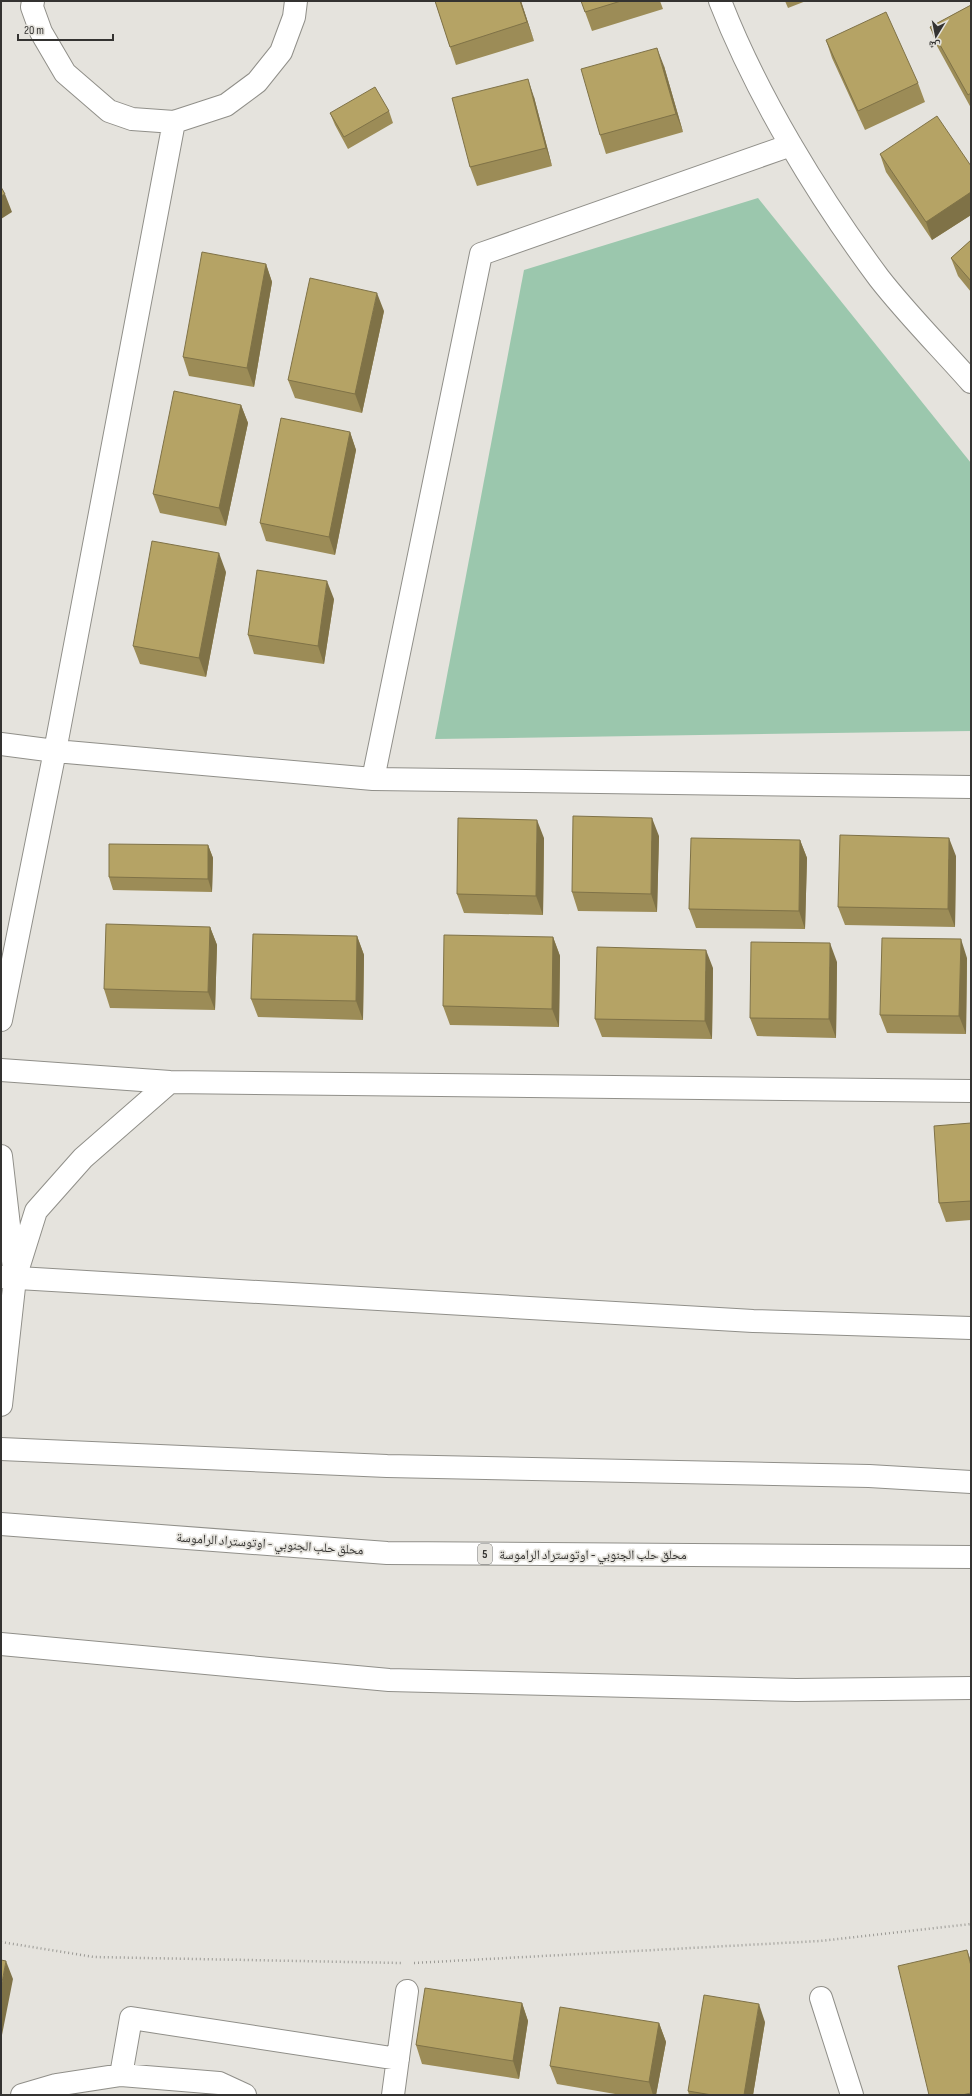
<svg xmlns="http://www.w3.org/2000/svg" width="972" height="2096" viewBox="0 0 972 2096" font-family="'Sofia Sans Condensed','Noto Naskh Arabic',sans-serif">
<style>
.green{fill:#9bc7ad}
.lines{fill:none;stroke-linecap:round;stroke-linejoin:round}
.street-casing{stroke:#908f89;stroke-width:24}
.highway-casing{stroke:#908f89;stroke-width:24}
.path{stroke:#9a9994;stroke-width:2.5;stroke-dasharray:1 3;stroke-linecap:butt}
.street{stroke:#fff;stroke-width:22}
.highway{stroke:#fff;stroke-width:22}
.wall{fill:#9c8c57}
.shaded-wall{fill:#7f7247}
.building{fill:#b5a365;stroke:#7f7247}
.labels{text-anchor:middle;dominant-baseline:central;stroke-width:3.5;stroke-linejoin:round;paint-order:stroke}
.shield{fill:#e5e3dd;stroke:#696865;stroke-width:1}
.shield-label{font-size:12px;font-weight:bold;fill:#343331}
.street-label{font-size:13px;fill:#343331;stroke:#e5e3dd}
</style>
<rect width="100%" height="100%" fill="#e5e3dd"/>
<path class="green" d="M758,198l213,265v268l-536,8 89,-469z"/>
<g class="lines">
<defs>
<path id="street" d="M33,1l-1,6 9,25 24,41 44,38 23,8 42,3 52,-17 31,-23 24,-30 13,-35 2,-16
M720,1c37,95 98,195 159,277 28,36 62,70 92,104
M1,744l54,7 318,28 598,8
M373,779l108,-525 310,-109
M1,1020l54,-269 119,-629
M1,1070l169,12 801,9
M1,1156l14,122 -14,127
M1,1277l752,44 218,7
M15,1278l21,-67 47,-53 87,-76
M1,1644l388,36 407,10 175,-2
M821,1998l31,97
M121,2075l10,-57 267,41
M22,2095l34,-10 65,-10 98,8 26,12
M393,2095l14,-104"/>
<path id="highway" d="M1,1449l386,17 482,10 102,6
M1,1524l386,29 584,4"/>
</defs>
<use href="#street" class="street-casing"/>
<use href="#highway" class="highway-casing"/>
<path class="path" d="M1,1942l93,15 307,6
M414,1963l406,-22 151,-17"/>
<use href="#street" class="street"/>
<use href="#highway" class="highway"/>
</g>
<path class="wall" d="M435,1h86l13,40 -78,24 -6,-18z
M581,1h79l3,8 -71,22z
M785,1h21l-18,7z
M971,5v103l-34,-62 -7,-19z
M826,40l92,43 7,19 -60,28 -33,-72z
M664,66l19,66 -77,22 -6,-19z
M534,97l18,69 -75,20 -7,-19z
M389,111l4,12 -45,26 -13,-24 -5,-12z
M880,154l91,12v49l-39,25 -46,-68z
M971,240v52l-13,-16 -7,-18z
M266,264l6,18 -18,105 -65,-11 -6,-19z
M384,311l-22,102 -67,-15 -7,-18z
M241,405l7,18 -22,103 -66,-13 -7,-19z
M350,432l6,18 -21,105 -69,-14 -6,-18z
M226,572l-20,105 -66,-13 -7,-18z
M334,599l-10,65 -70,-10 -6,-19z
M659,836l-2,76 -79,-1 -6,-19z
M544,838l-1,77 -79,-2 -7,-19z
M800,840l7,18 -2,71 -109,-1 -7,-19z
M208,845l5,13 -1,34 -99,-2 -4,-13z
M956,856l-1,71 -110,-2 -7,-18z
M210,927l7,18 -2,65 -105,-2 -6,-19z
M357,936l7,19 -1,65 -105,-3 -7,-18z
M553,937l7,19 -1,71 -109,-2 -7,-19z
M967,958l-1,76 -79,-1 -7,-18z
M837,962l-1,76 -79,-2 -7,-18z
M713,968l-1,71 -110,-2 -7,-18z
M971,1123v97l-25,2 -7,-19z
M971,1961v134h-42z
M522,2003l6,18 -9,58 -97,-15 -6,-19z
M765,2022l-12,73h-64l-1,-4z
M659,2023l7,19 -10,53h-35l-64,-11 -7,-18z"/>
<path class="shaded-wall" d="M520,1h1l13,40 -7,-19z
M657,48l7,18 19,66 -7,-18z
M528,79l6,18 18,69 -6,-18z
M971,192v23l-39,25 -6,-18z
M5,194l7,18 -11,7v-23z
M266,264l6,18 -18,105 -7,-19z
M377,293l7,18 -22,102 -7,-19z
M241,405l7,18 -22,103 -7,-18z
M350,432l6,18 -21,105 -6,-18z
M219,553l7,19 -20,105 -7,-19z
M327,581l7,18 -10,65 -6,-18z
M652,818l7,18 -2,76 -6,-18z
M537,820l7,18 -1,77 -7,-19z
M949,838l7,18 -1,71 -7,-18z
M800,840l7,18 -2,71 -6,-18z
M208,845l5,13 -1,34 -4,-13z
M210,927l7,18 -2,65 -7,-18z
M357,936l7,19 -1,65 -7,-19z
M553,937l7,19 -1,71 -7,-18z
M961,939l6,19 -1,76 -7,-18z
M830,943l7,19 -1,76 -7,-19z
M706,950l7,18 -1,71 -7,-18z
M967,1950l4,11v5z
M6,1961l7,18 -11,56 -1,-2v-45z
M522,2003l6,18 -9,58 -6,-18z
M759,2004l6,18 -12,73h-9z
M659,2023l7,19 -10,53h-3l-4,-13z"/>
<path class="building" d="M435,1h85l7,21 -77,25z
M581,1h40l-36,11z
M971,5v88l-3,2 -38,-68z
M886,12l32,71 -60,28 -32,-71z
M657,48l19,66 -76,21 -19,-66z
M528,79l18,69 -76,19 -18,-69z
M375,87l14,24 -45,26 -14,-24z
M937,116l34,50v26l-45,30 -46,-68z
M1,187l4,7 -4,2z
M971,240v41l-20,-23z
M202,252l64,12 -19,104 -64,-11z
M310,278l67,15 -22,101 -67,-14z
M174,391l67,14 -22,103 -66,-14z
M281,418l69,14 -21,105 -69,-14z
M152,541l67,12 -20,105 -66,-12z
M257,570l70,11 -9,65 -70,-11z
M573,816l79,2 -1,76 -79,-2z
M458,818l79,2 -1,76 -79,-2z
M840,835l109,3 -1,71 -110,-2z
M691,838l109,2 -1,71 -110,-2z
M109,844l99,1v34l-99,-2z
M106,924l104,3 -2,65 -104,-3z
M253,934l104,2 -1,65 -105,-2z
M444,935l109,2 -1,72 -109,-3z
M882,938l79,1 -2,77 -79,-1z
M751,942l79,1 -1,76 -79,-1z
M597,947l109,3 -1,71 -110,-2z
M971,1123v78l-32,2 -5,-77z
M967,1950l4,16v127l-9,2h-33l-31,-129z
M1,1960l5,1 -5,27z
M425,1988l97,15 -9,58 -97,-16z
M704,1995l55,9 -15,91h-32l-24,-4z
M560,2007l99,16 -10,59 -99,-16z"/>
<g class="labels">
<rect class="shield" x="478" y="1544" width="14" height="20" rx="3"/>
<g class="shield-label">
<text x="485" y="1554">5</text>
</g>
<g class="street-label">
<text transform="translate(270 1544) rotate(4)">محلق حلب الجنوبي - اوتوستراد الراموسة</text>
<text x="593" y="1555">محلق حلب الجنوبي - اوتوستراد الراموسة</text>
</g>
</g>
<rect width="972" height="2096" fill="none" stroke="#343331" stroke-width="4"/>
<g transform="translate(936 36) rotate(190)" stroke="#e5e3dd" stroke-width="3" paint-order="stroke">
<path d="M0-3L7 15L0 10L-7 15Z" fill="#343331"/>
<text y="-6" font-size="11" font-weight="bold" text-anchor="middle" fill="#343331">ش</text>
</g>
<path d="M18 34v6h95v-6" fill="none" stroke="#343331" stroke-width="2"/>
<text x="24" y="34" font-size="12" fill="#343331" stroke="#e5e3dd" stroke-width="3" paint-order="stroke">20 m</text>
</svg>
